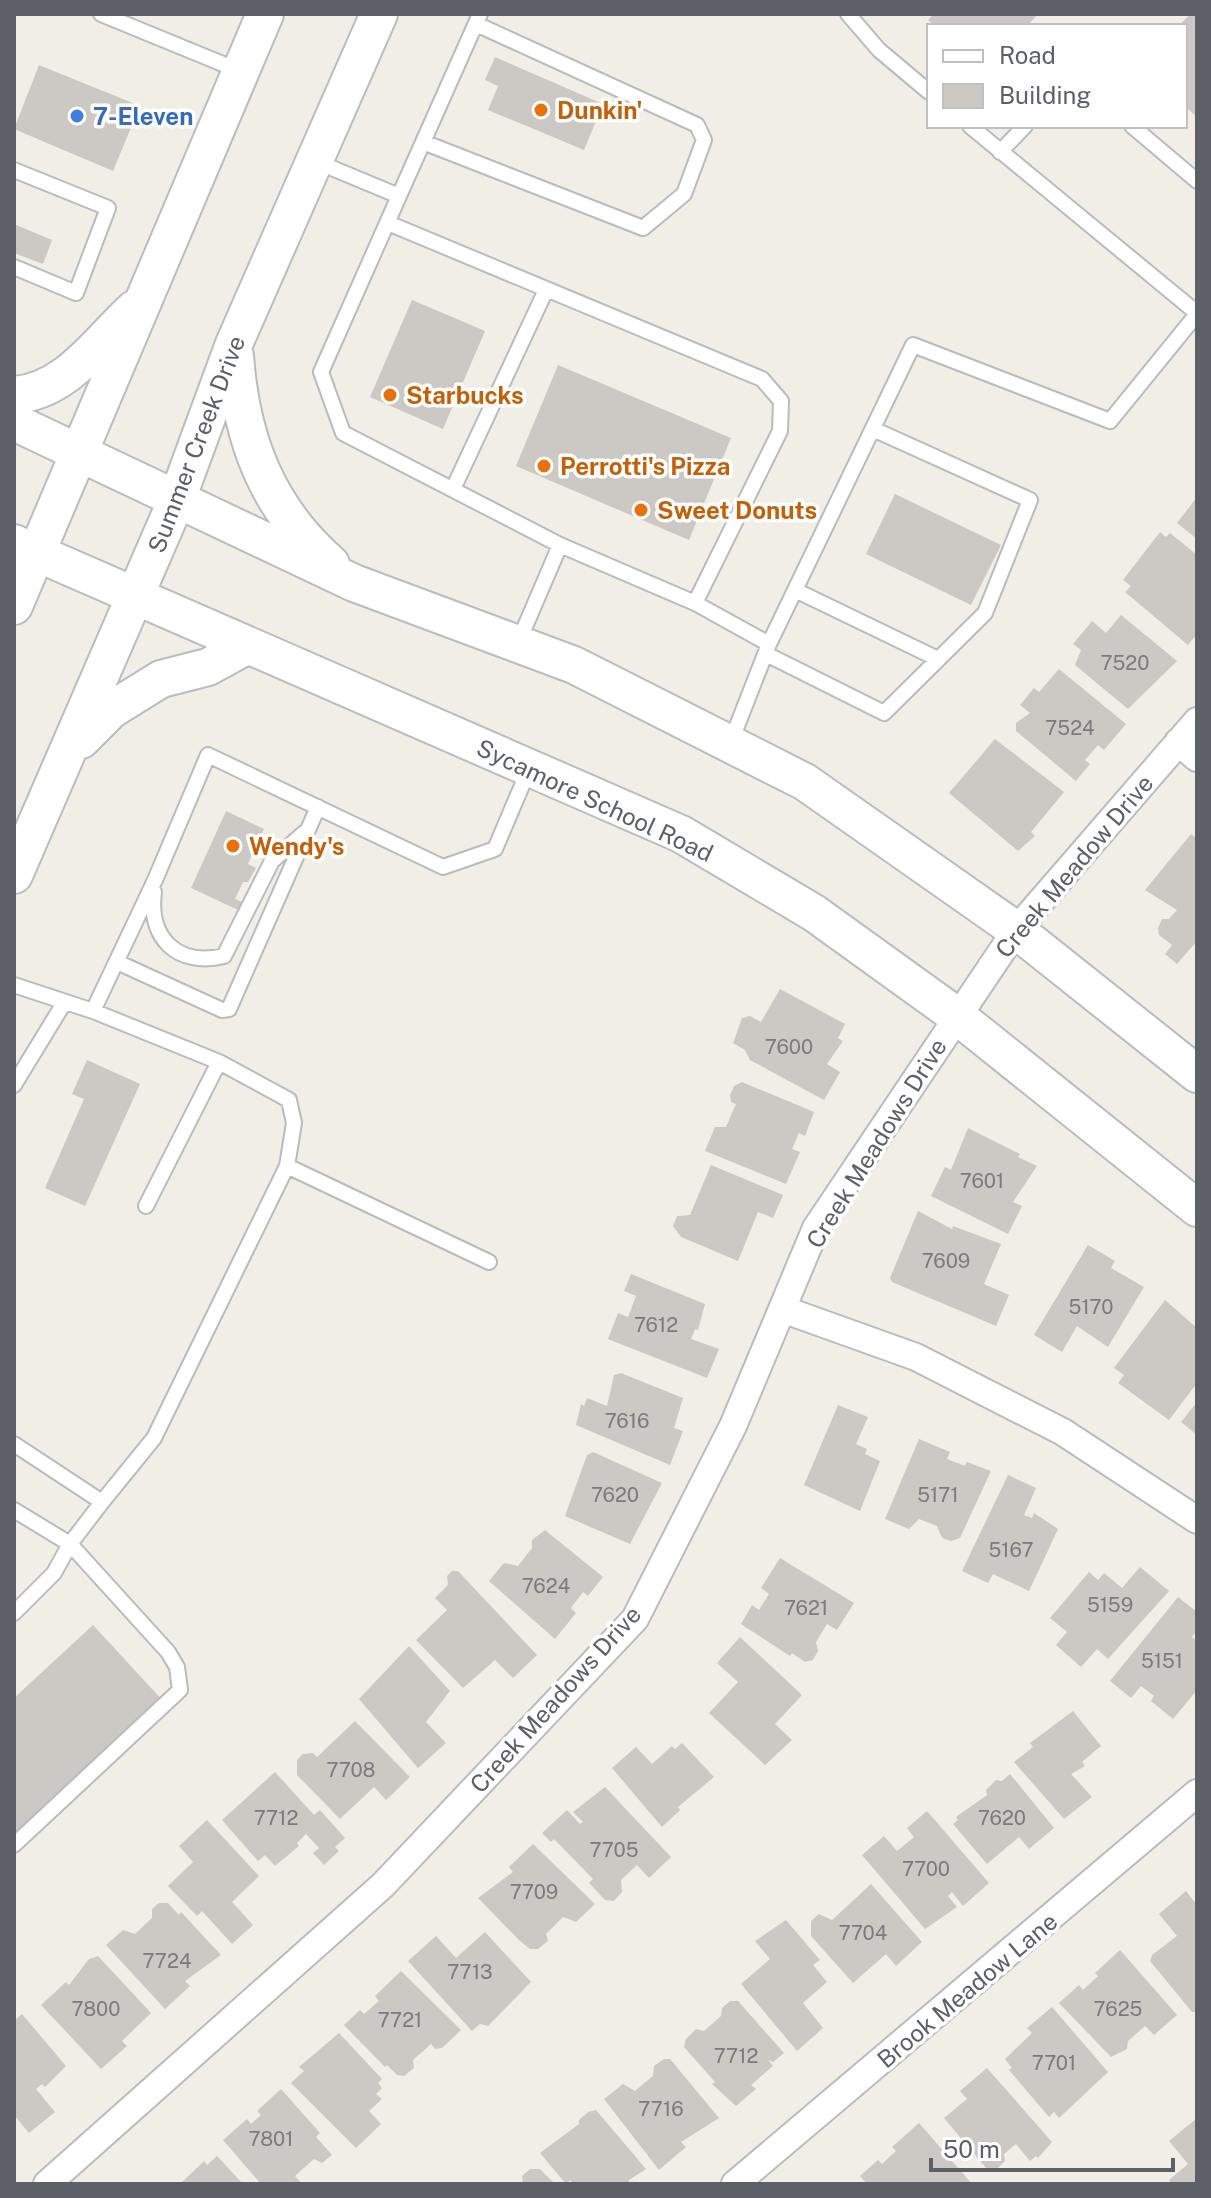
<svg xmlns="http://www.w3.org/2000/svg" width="1211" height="2198" viewBox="0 0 1211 2198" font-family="'Public Sans',sans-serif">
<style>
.building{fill:#ccc8c3}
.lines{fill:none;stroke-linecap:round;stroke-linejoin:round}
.lane-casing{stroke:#b8bbc0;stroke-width:18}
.street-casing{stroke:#b8bbc0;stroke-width:30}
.secondary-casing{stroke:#b9bcc2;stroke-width:40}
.lane{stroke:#fff;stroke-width:14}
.street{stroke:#fff;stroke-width:26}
.secondary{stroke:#fff;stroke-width:36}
.food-dot{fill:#e8710a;stroke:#fff;stroke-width:3}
.shop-dot{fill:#3f7fe0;stroke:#fff;stroke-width:3}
.labels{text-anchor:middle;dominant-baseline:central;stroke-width:7;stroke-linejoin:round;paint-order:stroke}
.number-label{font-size:20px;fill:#797b7e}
.food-label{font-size:24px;font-weight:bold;fill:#c56008;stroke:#fff;text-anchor:start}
.shop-label{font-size:24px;font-weight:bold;fill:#366cbe;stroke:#fff;text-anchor:start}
.street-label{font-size:24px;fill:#5d6167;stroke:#fff}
</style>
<rect width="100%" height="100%" fill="#f1eee6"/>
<path class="building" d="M934,14h104l-11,12h-92l-7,-6z
M1190,14h7v103l-12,-11v-80h-6z
M495,57l108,47 -19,46 -96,-40 10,-24 -13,-6z
M39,65l101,41 -27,65 -99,-42z
M14,224l38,16 -9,24 -29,-11z
M412,300l73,31 -42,98 -73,-32z
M558,365l173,73 -42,102 -173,-74z
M895,494l106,51 -30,60 -105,-51z
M1197,497v42l-20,-16z
M1160,532l6,5 4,-4 27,22v79l-9,11 -63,-53 6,-6 -8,-6z
M1121,615l56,46 -49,48 -53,-44 6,-15 -8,-6 19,-23 14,12z
M1059,669l67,55 -22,26 -6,-5 -13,15 5,4 -14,17 -60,-50v-8l14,-10 -10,-8 14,-17 5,4z
M995,739l69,53 -33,40 4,4 -17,15 -69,-58z
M226,811l38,18 -16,35 8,4 -8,14h-5l-8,17 7,3 -4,8 -47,-22z
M1191,834l6,5v102l-20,23 -12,-10 7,-9 -13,-10 -1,-7 4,-9h7l8,-9 -32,-20z
M780,989l65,35 -7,14 5,3 -16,23 13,8 -16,28 -74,-40 -5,-10 -12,-7 9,-25 8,-2 11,6z
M87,1060l53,24 -55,122 -40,-18 39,-89 -12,-5z
M742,1082l72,30 -9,24 -6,-3 -7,16 8,3 -14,32 -81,-33 10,-24h11l10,-23 -5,-2 -1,-7 4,-9z
M968,1128l52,26 -2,3 19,9 -24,36 9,4 -14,28 -77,-38 14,-29 6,3z
M711,1165l72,30 -10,23 -15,-6 -20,49 -57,-24 -8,-11 4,-10 13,-1z
M918,1211l34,18 1,-3 48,18 -17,40 25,11 -13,31 -104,-44 -2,-4z
M1088,1245l27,16 -4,7 33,19 -36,60 -31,-21 -15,26 -28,-17z
M631,1274l74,30 -7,26 -3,-1 -4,10 28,10 -12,29 -99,-39 10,-26 10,4 8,-21 -12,-5z
M1165,1300l32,28v55l-28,37 -51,-37 6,-8 -10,-7z
M621,1373l62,25 -9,30 9,3 -13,34 -94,-40 5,-21 3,2 3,-8 20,8 7,-31z
M1197,1402v33l-16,-13z
M838,1405l30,12 -12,27 11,5 -2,5 15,7 -20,50 -56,-26z
M919,1439l31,13 -3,7 18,7 2,-4 24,9 -31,67 -9,3 -9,-3 -5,-12 -18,-7 -10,10 -24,-10z
M593,1452l69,31 -32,61 -65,-28 22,-61z
M1008,1475l28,13 -12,27 8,3 2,-5 24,16 -29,62 -36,-17 -5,9 -26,-12z
M545,1530l58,47 -15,19 -5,-4 -12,16 5,5 -21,26 -66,-58 15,-18 14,3 14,-18v-8z
M780,1558l74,45 -17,27 -10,-6 -11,18 2,9 -5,9 -8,2 -13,-9 -2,3 -49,-32 11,-19 7,5 10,-16 -8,-6z
M1140,1567l29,24 -61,68 -11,-10 -16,18 -25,-22 11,-13 -17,-14 39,-46 9,8 6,-7 18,15z
M452,1571h6l79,84 -24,23 -18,-18 -32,28 -47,-48 31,-30 -12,-12 13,-13 -1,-9z
M1178,1597l19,15v18l-5,7 5,4v49l-24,29 -22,-18 3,-5 -13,-10 -10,12 -21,-17z
M93,1625l71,77 -150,139v-143z
M740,1637l62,58 -27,29 17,16 -27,25 -56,-52 29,-31 -21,-19z
M409,1646l41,45 -24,31 20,21 -28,25 -59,-69z
M1073,1711l28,35 -19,16 3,4 -14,8 21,23 -28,22 -50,-57 19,-15 -3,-4z
M355,1721l55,56 -24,23 -12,-13 -34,32 -43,-44v-15l6,-6 10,-1 4,4z
M682,1743l32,34 -36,30 2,3 -18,17 -50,-59 24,-21 16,17 20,-18 3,3z
M275,1772l39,43 6,-5 25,28 -10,9 4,4 -15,14 -11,-12 6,-5 -13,-14 -9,9 2,3 -24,20 -10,-11 -7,6 -36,-41z
M1010,1774l44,54 -25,21 -10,-12 -32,27 -34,-40 5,-4 -2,-3 31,-22 -1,-5 10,-10 6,1z
M605,1787l66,70 -22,21 -12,-13 -16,15 1,12 -8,9 -9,-1 -16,-17 4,-4 -39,-40 -3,3 -9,-9 25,-23 13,14 3,-2 -10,-10z
M927,1811l62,72 -26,23 -11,-14 -4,4 9,11 -32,22 -63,-74 22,-19 13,15 17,-14 -7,-9z
M207,1820l52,56 -27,26 21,23 -21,19 -30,-33 -5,5 -29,-30 25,-24 -14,-16z
M533,1844l62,60 -19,18 -13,-5 -17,17 2,7 -10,8h-8l-11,-9 -41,-42 35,-26 -4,-5z
M871,1884l51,58 -26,24 -10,-12 -33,29 -42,-47v-15l8,-7 13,6z
M1186,1891l11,14v107h-5l-42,-51 2,-6 25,-19 -18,-22z
M159,1903h9l11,12 2,-3 40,43 -36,26 5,5 -25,23 -59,-64 17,-15 12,4 17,-16v-9z
M786,1920l34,40 -7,5 14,17 -24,21 20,25 -26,23 -56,-67 29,-25 -15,-18z
M485,1932l46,50 -43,44 -8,-2 -8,7 -64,-70 28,-25 20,22z
M1120,1950l57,65 -23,20 -9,-9 -17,15 -1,8 -16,8 -52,-54 20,-18 4,5 15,-14 -3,-3z
M98,1956l53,57 -29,28 5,5 -26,23 -60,-64 25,-23 3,3 20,-26z
M401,1971l60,59 -19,18 -7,1 -4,-5 -18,16 1,8 -10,8 -7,-1 -10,-10 -2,2 -41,-42 16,-15 4,4 15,-13 -4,-5z
M730,2001h8l46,52 -11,9 -5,-2 5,6 -22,19 5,4 -20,17 -24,-22 3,-2 -31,-35 2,-8 10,-10 8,2 17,-15 1,-8z
M1052,2007l56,65 -49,46 -5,-6 -5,5 -40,-47 3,-2 -7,-9 27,-26 -5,-5z
M22,2014l44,52 -21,21 -3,-3 -6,5 19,23 -26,21 -15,-18v-94z
M339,2033l43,46 -4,4 4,5 -6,6 6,5 -13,12 12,13 -25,24 -65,-65 13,-12 -5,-4z
M664,2059h6l49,59 -38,24 5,5 -27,23 -55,-71 19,-15 12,7 18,-15 1,-10z
M987,2068l65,74 -14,16 -2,-2 -6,5 -14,-17 -12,10 1,7 -9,9 -10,-2 -42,-50 23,-19 -7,-8z
M281,2089l39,44 -4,4 16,18 -10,8 -8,-4 -19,17 7,8h-41l-38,-44 24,-21 4,5 10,-9 -4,-4z
M596,2110l50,59 -17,11v4h-56l-3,-4 -4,4 -26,-31 39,-29v-4l9,-8z
M1197,2118v66h-25l-3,-4 19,-16 -19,-23z
M919,2123l53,61h-105l-7,-8 18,-16 4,4 14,-13 -4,-4z
M217,2156l26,28h-63l24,-23 3,4z
M530,2169h10l15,15h-32l-1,-8z"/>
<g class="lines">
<defs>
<path id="lane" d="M101,14l139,57
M848,14l31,36 50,42
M970,126l227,187
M1132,126l65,55
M423,142l220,86 41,-34 20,-54 -7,-15 -221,-101
M1000,152l25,-26
M315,161l84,35 -78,176 22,61 217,112 -42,98
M14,170l94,38 -32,85 -62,-26
M399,196l81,-182
M388,223l374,156 19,22 -1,30 -85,172 74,41 -39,100
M453,489l92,-197
M560,545l135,58
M795,590l143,69
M769,644l144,-299 197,76 87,-107
M766,654l118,59 101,-100 45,-113 -157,-71
M154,892c-6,47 24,75 70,64l48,-95 32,-28
M117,962l105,48 7,-1 89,-202
M14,985l79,26 62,-131 53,-125 235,112 52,-18 34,-80
M93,1011l126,51 -73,144
M14,1085l50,-82
M287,1166l202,96
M14,1444l88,58 -32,42 -16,29 -40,40
M102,1502l52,-64 133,-272 7,-43 -5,-23 -70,-38
M14,1510l56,34 98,108 9,15 3,23 -166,155"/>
<path id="street" d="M1178,742l19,16
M782,1309l134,48 147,75 134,88
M47,2184l336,-299 252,-266 98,-193 83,-198 200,-298 181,-209
M735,2184l462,-391"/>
<path id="secondary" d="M235,356c6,83 32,152 96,208
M14,395c52,-3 84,-53 120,-86
M14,422l340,161 220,82 231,117 211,148 181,144
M14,543l667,291 133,79 143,103 240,192
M14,606l251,-592
M81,740l30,-30 50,-31 47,-12 40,-22
M14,875l163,-376 57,-155 145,-330"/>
</defs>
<use href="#lane" class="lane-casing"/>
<use href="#street" class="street-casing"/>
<use href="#secondary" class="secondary-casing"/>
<use href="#lane" class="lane"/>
<use href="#street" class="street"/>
<use href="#secondary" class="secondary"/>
</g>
<g class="food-dot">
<circle cx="541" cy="110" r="8"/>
<circle cx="390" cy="395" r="8"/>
<circle cx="544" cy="466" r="8"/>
<circle cx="641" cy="510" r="8"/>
<circle cx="233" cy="846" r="8"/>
</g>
<circle class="shop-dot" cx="77" cy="116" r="8"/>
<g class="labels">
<g class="number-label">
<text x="1125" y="663">7520</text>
<text x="1070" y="728">7524</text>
<text x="789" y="1047">7600</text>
<text x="982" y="1181">7601</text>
<text x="946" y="1261">7609</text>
<text x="1091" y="1307">5170</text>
<text x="656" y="1325">7612</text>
<text x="627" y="1421">7616</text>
<text x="615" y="1495">7620</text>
<text x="938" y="1495">5171</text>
<text x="1011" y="1550">5167</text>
<text x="546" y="1586">7624</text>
<text x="1110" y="1605">5159</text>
<text x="806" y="1608">7621</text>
<text x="1162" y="1661">5151</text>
<text x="351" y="1770">7708</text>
<text x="276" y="1818">7712</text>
<text x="1002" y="1818">7620</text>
<text x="614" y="1850">7705</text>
<text x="926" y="1869">7700</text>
<text x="534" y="1892">7709</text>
<text x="863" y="1933">7704</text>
<text x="167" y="1961">7724</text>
<text x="470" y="1972">7713</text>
<text x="96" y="2009">7800</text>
<text x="1118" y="2009">7625</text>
<text x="400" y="2020">7721</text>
<text x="736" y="2056">7712</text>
<text x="1054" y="2063">7701</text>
<text x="661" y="2109">7716</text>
<text x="271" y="2139">7801</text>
</g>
<g class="food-label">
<text x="557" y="110">Dunkin'</text>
<text x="406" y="395">Starbucks</text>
<text x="560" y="466">Perrotti's Pizza</text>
<text x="657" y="510">Sweet Donuts</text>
<text x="249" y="846">Wendy's</text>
</g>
<g class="shop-label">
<text x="93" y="116">7-Eleven</text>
</g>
<g class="street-label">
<text transform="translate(196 444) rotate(-69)">Summer Creek Drive</text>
<text transform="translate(595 800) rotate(25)">Sycamore School Road</text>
<text transform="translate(1074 866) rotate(-50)">Creek Meadow Drive</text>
<text transform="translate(876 1143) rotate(-58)">Creek Meadows Drive</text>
<text transform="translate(555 1699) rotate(-48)">Creek Meadows Drive</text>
<text transform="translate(967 1990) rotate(-40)">Brook Meadow Lane</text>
</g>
</g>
<rect width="1211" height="2198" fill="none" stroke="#5d6167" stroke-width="32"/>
<rect x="927" y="24" width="260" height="104" fill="#ffffff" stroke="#bec0c2" stroke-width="2"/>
<rect x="943" y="50" width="40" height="12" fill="#ffffff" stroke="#bec0c2" stroke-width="2"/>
<text x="999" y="64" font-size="24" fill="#5d6167">Road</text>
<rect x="943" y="84" width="40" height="24" fill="#ccc8c3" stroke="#bec0c2" stroke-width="2"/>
<text x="999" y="104" font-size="24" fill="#5d6167">Building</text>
<path d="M931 2158v12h242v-12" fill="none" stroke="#5d6167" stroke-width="4"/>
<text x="943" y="2158" font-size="24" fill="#5d6167" stroke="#ffffff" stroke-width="6" paint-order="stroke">50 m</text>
</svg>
